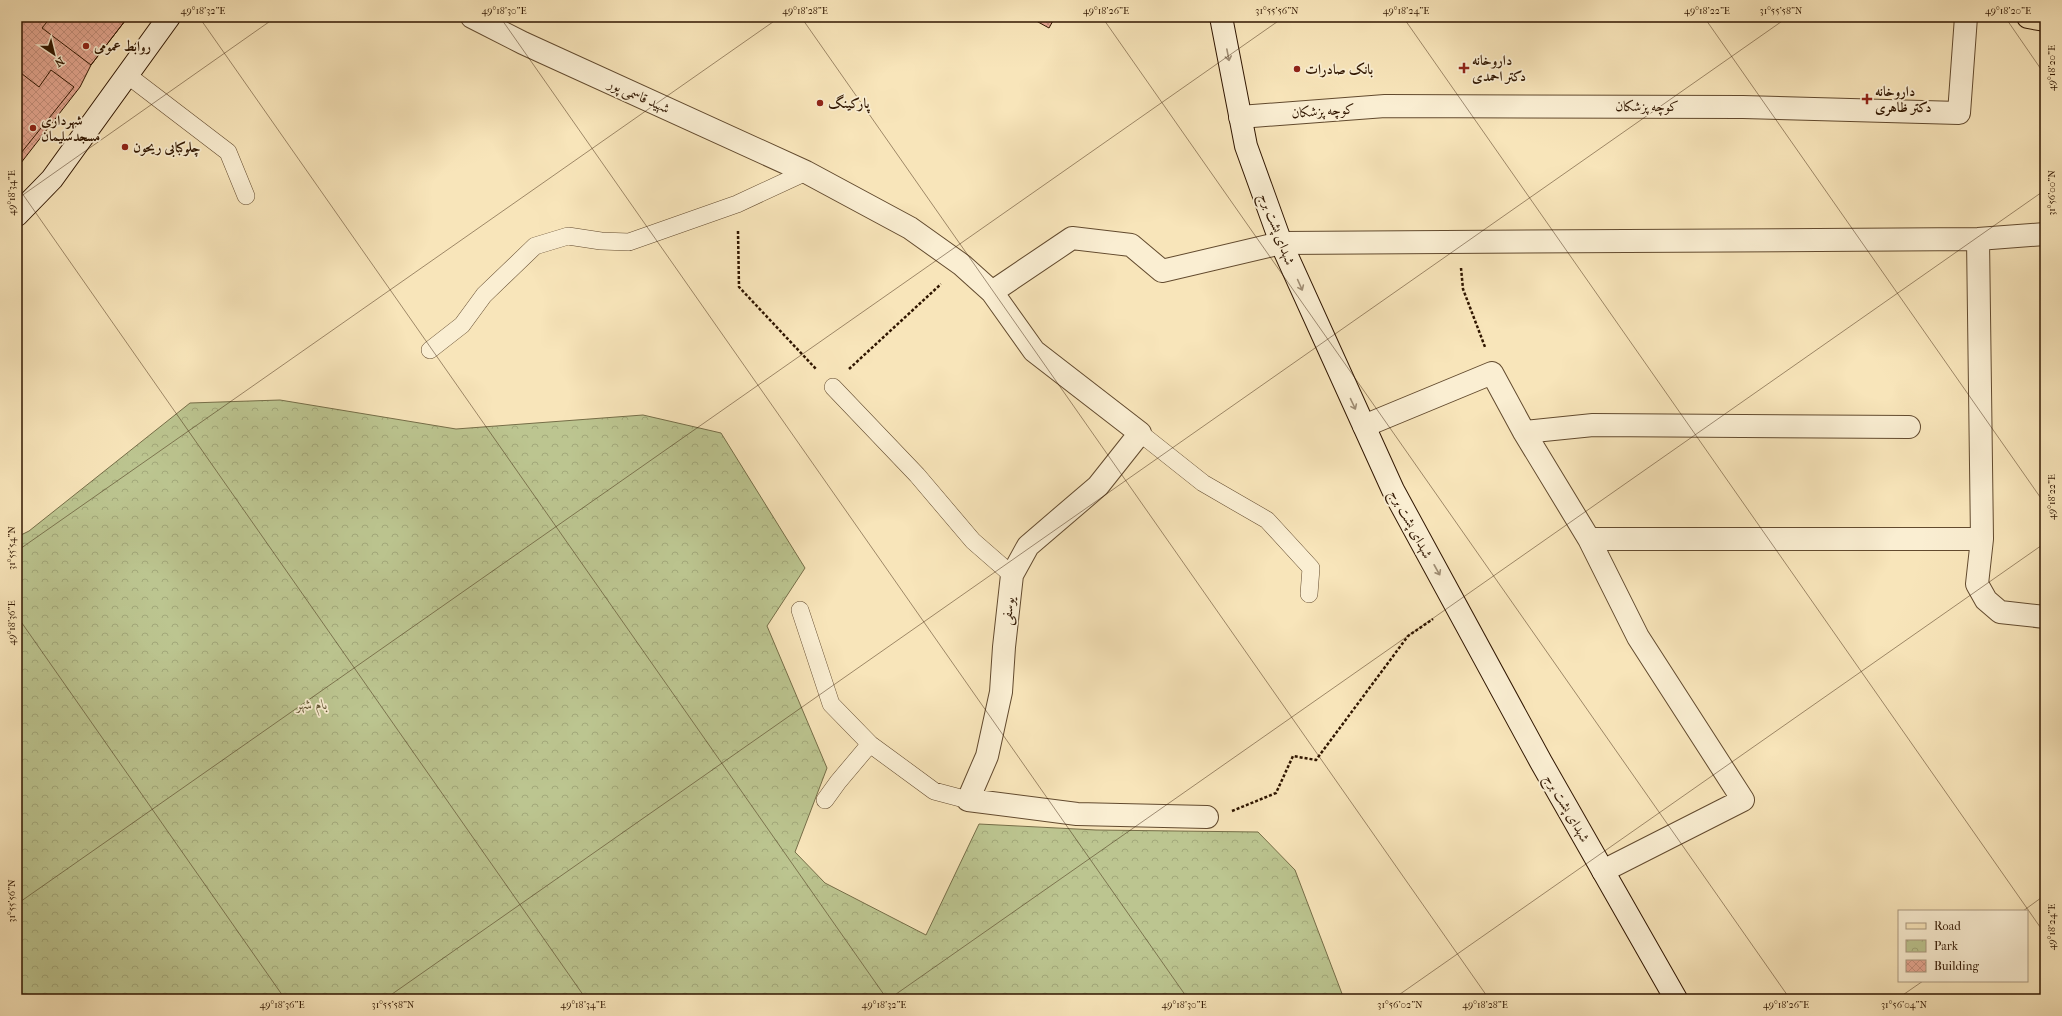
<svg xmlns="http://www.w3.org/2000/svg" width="2062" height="1016" viewBox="0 0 2062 1016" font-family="'IM FELL French Canon',Amiri,serif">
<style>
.park{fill:url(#park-crowns);stroke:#766e48}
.building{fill:url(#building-cross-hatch);stroke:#301600}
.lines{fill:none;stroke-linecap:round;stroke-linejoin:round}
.lane-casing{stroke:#624a2e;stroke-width:18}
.street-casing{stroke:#624a2e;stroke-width:24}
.secondary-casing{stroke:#301600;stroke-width:24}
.primary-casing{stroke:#301600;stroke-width:24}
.path{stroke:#301600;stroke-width:2.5;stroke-dasharray:3 2;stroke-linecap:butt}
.lane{stroke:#faeed2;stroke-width:17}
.street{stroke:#faeed2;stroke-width:22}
.secondary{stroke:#faeed2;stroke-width:22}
.primary{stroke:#f8e5ba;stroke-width:22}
.oneway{stroke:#9f8d74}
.ticks{fill:none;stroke:#301600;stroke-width:1;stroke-opacity:0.45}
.poi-dot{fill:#8f2418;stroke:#faeed2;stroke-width:1.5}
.labels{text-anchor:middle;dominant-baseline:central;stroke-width:3.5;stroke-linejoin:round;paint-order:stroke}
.poi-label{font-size:14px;font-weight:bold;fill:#301600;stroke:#faeed2;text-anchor:start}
.street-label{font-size:14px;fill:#301600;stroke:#faeed2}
.park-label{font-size:14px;font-style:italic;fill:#615332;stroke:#faeed2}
.neatline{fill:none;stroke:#301600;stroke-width:1.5}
.ticks-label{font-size:10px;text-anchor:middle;fill:#301600}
</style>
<defs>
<pattern id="park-crowns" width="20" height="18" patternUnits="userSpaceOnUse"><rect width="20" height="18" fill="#bcc590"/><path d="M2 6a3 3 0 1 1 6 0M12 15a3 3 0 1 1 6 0" fill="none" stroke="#a2a87a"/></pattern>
<pattern id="building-cross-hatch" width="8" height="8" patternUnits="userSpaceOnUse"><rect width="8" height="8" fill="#e7a994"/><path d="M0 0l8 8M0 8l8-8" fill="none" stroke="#c6917e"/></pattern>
</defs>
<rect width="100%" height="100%" fill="#f8e5ba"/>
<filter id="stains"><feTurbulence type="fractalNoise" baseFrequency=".005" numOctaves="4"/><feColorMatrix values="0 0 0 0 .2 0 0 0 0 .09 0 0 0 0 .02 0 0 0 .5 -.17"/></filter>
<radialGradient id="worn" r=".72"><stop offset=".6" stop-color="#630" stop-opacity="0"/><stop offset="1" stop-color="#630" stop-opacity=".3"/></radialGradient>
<path class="park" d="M280,400l176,29 187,-14 78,18 84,135 -38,58 60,142 -32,84 30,31 101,52 53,-111 117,6 162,2 37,38 49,129h-1327v-462l12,-6 161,-128z"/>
<path class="building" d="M17,17h111l-37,48 -11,22 -63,81z
M51,17h77l-37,48 -49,-37z
M1029,17h26l-6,11z
M17,70l22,17 12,-17 23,17 -57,71z"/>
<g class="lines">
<defs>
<path id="lane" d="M126,74l102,78 18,44
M430,350l32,-25 22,-30 51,-49 33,-10 33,5 28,1 108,-38 69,-32
M833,387l84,88 56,66 39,34
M1140,433l63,50 64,37 44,48 -2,26
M800,610l31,94 39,40 64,47 34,9
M825,800l13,-18 32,-38"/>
<path id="street" d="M472,17l51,26 283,129 104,56 52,37 30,27 42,59 106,82 -42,53 -70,60 -16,29 -8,72 -3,45 -14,64 -19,44 109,14 130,3
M1240,117l145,-11 358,1 216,6 7,-96
M1978,239l4,300 -5,45 9,16 14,12 45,5
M992,292l80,-54 59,7 31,26 119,-28 697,-4 67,-5
M1364,426l128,-53 32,59 65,107 49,98 105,163 -140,71
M1524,432l69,-7 316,2
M1589,539h393"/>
<path id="secondary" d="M1221,17l25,129 35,97 112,247 148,272 135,237
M17,215l35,-36 117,-162"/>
<path id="primary" d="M2028,17l17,3"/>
</defs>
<use href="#lane" class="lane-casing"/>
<use href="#street" class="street-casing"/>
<use href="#secondary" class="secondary-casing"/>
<use href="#primary" class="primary-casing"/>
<path class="path" d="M738,231l1,56 77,82
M1461,268l2,21 22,58
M849,369l92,-85
M1232,811l44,-18 17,-37 23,4 92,-124 25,-17"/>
<use href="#lane" class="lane"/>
<use href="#street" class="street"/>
<use href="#secondary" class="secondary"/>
<use href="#primary" class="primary"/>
</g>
<defs><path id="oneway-shaft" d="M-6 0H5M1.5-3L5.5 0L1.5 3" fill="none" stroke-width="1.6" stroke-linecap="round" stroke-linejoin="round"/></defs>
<g class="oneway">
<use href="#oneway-shaft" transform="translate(1228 55) rotate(79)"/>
<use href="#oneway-shaft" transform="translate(1300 285) rotate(66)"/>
<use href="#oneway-shaft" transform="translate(1353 404) rotate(65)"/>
<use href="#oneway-shaft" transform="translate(1437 570) rotate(61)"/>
</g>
<path class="ticks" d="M199,17l688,982M500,17l688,982M801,17l688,982M1102,17l688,982M1403,17l642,917M1704,17l341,487M2005,17l40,58M17,186l569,813M17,199l259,-182M17,551l763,-534M17,616l268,383M17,904l1267,-887M2023,911l22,-16M385,999l1403,-982M889,999l1156,-809M1393,999l652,-456M1897,999l26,-18"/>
<g class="poi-dot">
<circle cx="86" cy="46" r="4"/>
<path d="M1462 62h4v4h4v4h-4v4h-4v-4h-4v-4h4z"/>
<circle cx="1297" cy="69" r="4"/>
<path d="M1865 93h4v4h4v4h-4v4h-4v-4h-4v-4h4z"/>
<circle cx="820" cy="103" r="4"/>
<circle cx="33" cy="128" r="4"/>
<circle cx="125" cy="147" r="4"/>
</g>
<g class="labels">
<g class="poi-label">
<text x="94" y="46">روابط عمومی</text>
<text x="1472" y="60">داروخانه<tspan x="1472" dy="16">دکتر احمدی</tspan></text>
<text x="1305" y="69">بانک صادرات</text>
<text x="1875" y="91">داروخانه<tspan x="1875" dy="16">دکتر ظاهری</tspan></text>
<text x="828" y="103">پارکینگ</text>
<text x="41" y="120">شهرداری<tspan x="41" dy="16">مسجدسلیمان</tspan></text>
<text x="133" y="147">چلوکبابی ریحون</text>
</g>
<g class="street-label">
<text transform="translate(639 96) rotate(24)">شهید قاسمی پور</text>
<text x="1647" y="106">کوچه پزشکان</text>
<text transform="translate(1323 111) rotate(-4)">کوچه پزشکان</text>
<text transform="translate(1277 229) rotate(69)">شهدای پشت برج</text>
<text transform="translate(1411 524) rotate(62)">شهدای پشت برج</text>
<text transform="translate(1008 611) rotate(-83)">یوسفی</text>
<text transform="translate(1567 808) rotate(60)">شهدای پشت برج</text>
</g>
<g class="park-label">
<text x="312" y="704">بام شهر</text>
</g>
</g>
<rect width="2062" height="1016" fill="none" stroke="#f8e5ba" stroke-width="44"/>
<rect x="1898" y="910" width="130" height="72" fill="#faeed2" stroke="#a9987e"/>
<rect x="1906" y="923" width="20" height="6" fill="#f8e5ba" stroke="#a9987e"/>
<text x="1934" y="930" font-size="12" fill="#301600">Road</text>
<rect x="1906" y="940" width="20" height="12" fill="url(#park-crowns)" stroke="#a9987e"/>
<text x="1934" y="950" font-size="12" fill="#301600">Park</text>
<rect x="1906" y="960" width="20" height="12" fill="url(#building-cross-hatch)" stroke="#a9987e"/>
<text x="1934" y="970" font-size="12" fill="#301600">Building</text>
<g transform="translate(54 54) rotate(145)" stroke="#faeed2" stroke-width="3" paint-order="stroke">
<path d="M0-3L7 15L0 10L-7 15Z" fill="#301600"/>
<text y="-6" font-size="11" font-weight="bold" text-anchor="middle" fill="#301600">N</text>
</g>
<rect x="22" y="22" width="2018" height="972" class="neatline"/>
<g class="ticks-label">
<text x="203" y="14">49°18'32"E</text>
<text x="504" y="14">49°18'30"E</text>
<text x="805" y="14">49°18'28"E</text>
<text x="1106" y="14">49°18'26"E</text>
<text x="1277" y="14">31°55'56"N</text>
<text x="1406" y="14">49°18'24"E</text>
<text x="1707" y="14">49°18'22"E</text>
<text x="1781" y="14">31°55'58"N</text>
<text x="2008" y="14">49°18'20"E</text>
<text transform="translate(2051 68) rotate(-90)" y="4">49°18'20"E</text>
<text transform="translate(2051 193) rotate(-90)" y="4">31°56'00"N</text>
<text transform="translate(11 193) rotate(-90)" y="4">49°18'34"E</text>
<text transform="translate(2051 497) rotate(-90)" y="4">49°18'22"E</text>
<text transform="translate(11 548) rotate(-90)" y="4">31°55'54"N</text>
<text transform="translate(11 623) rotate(-90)" y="4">49°18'36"E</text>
<text transform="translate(11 901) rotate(-90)" y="4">31°55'56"N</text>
<text transform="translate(2051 927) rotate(-90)" y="4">49°18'24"E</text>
<text x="282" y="1008">49°18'36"E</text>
<text x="393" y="1008">31°55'58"N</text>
<text x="583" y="1008">49°18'34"E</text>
<text x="884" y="1008">49°18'32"E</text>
<text x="1184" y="1008">49°18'30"E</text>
<text x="1400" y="1008">31°56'02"N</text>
<text x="1485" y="1008">49°18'28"E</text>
<text x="1786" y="1008">49°18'26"E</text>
<text x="1904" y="1008">31°56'04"N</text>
</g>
<rect width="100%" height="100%" filter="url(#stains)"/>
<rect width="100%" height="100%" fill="url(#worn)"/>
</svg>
